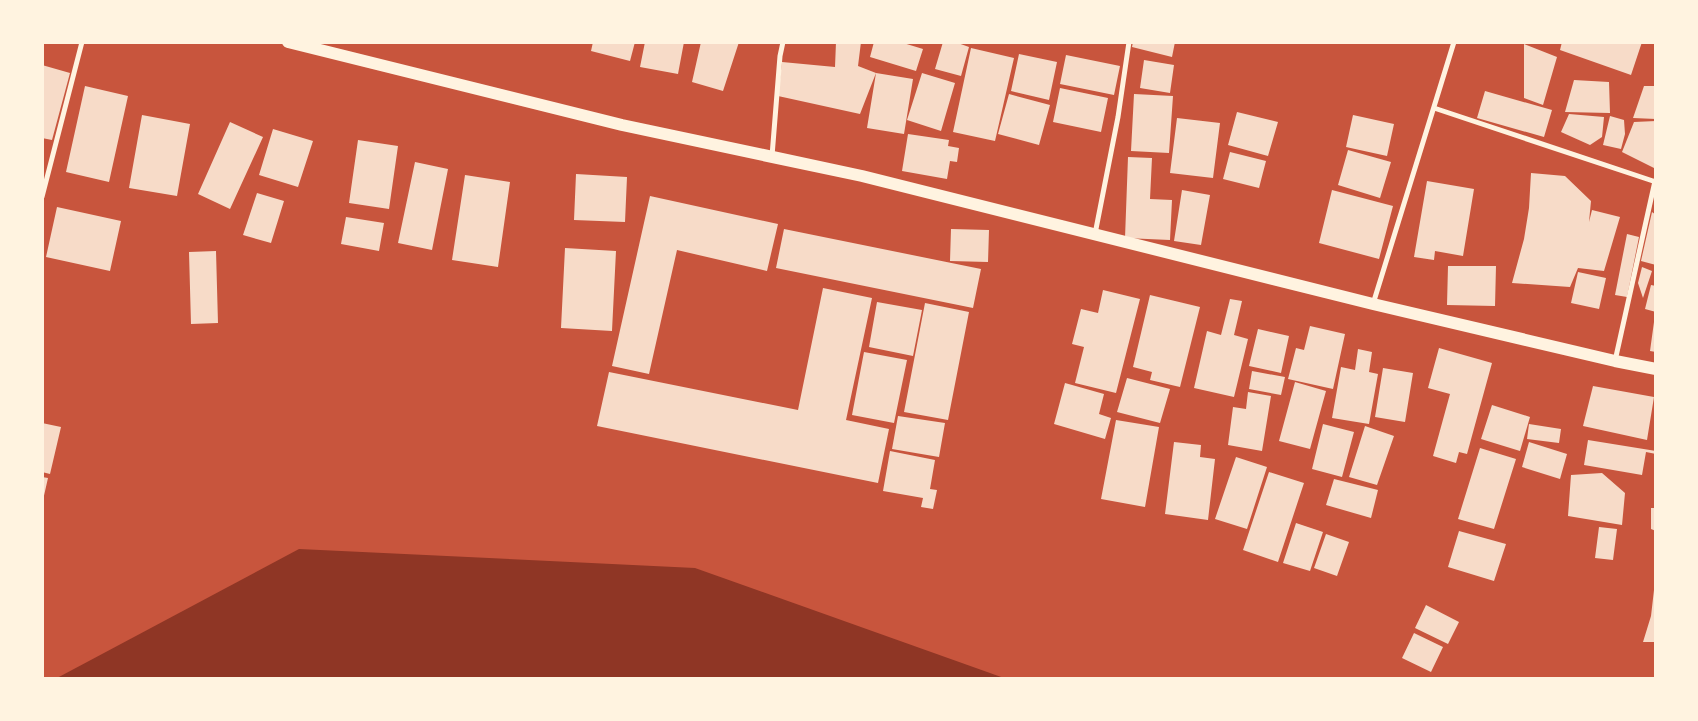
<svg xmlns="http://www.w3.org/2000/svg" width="1698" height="721" viewBox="0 0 1698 721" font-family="'IBM Plex Sans',sans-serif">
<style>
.water{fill:#8f3625}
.building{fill:#f7dbc8}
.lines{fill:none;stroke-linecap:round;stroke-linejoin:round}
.minor{stroke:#fff3e0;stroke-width:5}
.primary{stroke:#fff3e0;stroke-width:12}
</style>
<rect width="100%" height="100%" fill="#c8553d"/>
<path class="water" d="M299,549l396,19 309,110h-947z"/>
<path class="building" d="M593,42h42l-5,19 -39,-10z
M645,42h39l-6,32 -38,-7z
M701,42h38l-16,49 -31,-9z
M836,42h25l-3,24 18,7 37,6 -9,55 -37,-6 9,-55 -16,41 -82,-18 4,-34 53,5z
M874,42h26l23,7 -7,22 -46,-14z
M943,42h12l14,5 -8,29 -26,-7z
M1133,42h42l-3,15 -40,-10z
M1562,42h80l-11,33 -71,-25z
M1524,44l33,13 -14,48 -19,-7z
M971,48l43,10 -19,83 -42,-9z
M1019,54l38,8 -8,38 -38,-9z
M1066,55l54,11 -6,29 -54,-11z
M1144,60l30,5 -4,28 -30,-5z
M42,65l28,8 -18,67 -10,-2z
M922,73l33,10 -14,48 -34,-11z
M1574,80l35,2 1,31 -45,-1z
M85,86l43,10 -19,86 -43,-10z
M1644,86h12v33l-23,-1z
M1060,88l48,10 -7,34 -48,-10z
M1485,91l67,19 -8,27 -67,-19z
M1009,94l41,11 -11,40 -41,-11z
M1134,94l39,2 -4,57 -38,-2z
M1237,112l41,10 -10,34 -40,-11z
M1569,114l35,3 -2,20 -12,8 -29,-13z
M142,115l48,9 -13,72 -48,-8z
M1353,115l41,9 -7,32 -41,-9z
M1610,116l14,4 1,14 -4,15 -18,-4z
M1177,118l43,5 -7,55 -43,-5z
M1656,121v48l-34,-17 12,-30z
M230,122l33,15 -33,72 -32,-15z
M273,129l40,12 -15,46 -39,-12z
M908,134l41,6 -1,6 11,2 -2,14 -7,-1 -3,18 -45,-8z
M358,140l40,6 -9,63 -40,-6z
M1348,150l43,12 -11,36 -42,-13z
M1230,152l36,9 -7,27 -36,-9z
M1128,157l24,1 -2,41 22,1 -2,40 -45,-2z
M415,162l33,7 -16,81 -34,-7z
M1531,173l34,3 26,25 -2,21 3,-12 28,7 -16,54 -26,-3 -8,19 -58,-4 12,-44 5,-31z
M576,174l51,3 -2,45 -51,-2z
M465,175l45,7 -12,85 -46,-7z
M1427,181l47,8 -11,67 -28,-5 -1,9 -20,-3z
M1182,190l28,5 -9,50 -27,-4z
M1332,190l61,16 -14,53 -60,-16z
M257,193l27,8 -13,42 -28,-8z
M650,196l128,28 -11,47 -90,-21 -28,124 -37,-8z
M57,207l64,14 -11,50 -64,-14z
M1652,212l4,3v50l-15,-4z
M346,217l38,6 -5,28 -38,-7z
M784,229l197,40 -8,39 -197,-40z
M951,229l38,1 -1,32 -38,-1z
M1627,234l12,3 -12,60 -12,-2z
M565,248l51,3 -4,80 -51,-3z
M216,251l2,72 -27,1 -2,-72z
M1448,266h48l-1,40 -48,-1z
M1642,267l10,4 -9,27 -5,-15z
M1578,272l28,6 -7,31 -28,-6z
M1651,285l5,1v26l-11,-3z
M823,288l49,10 -26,122 43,9 -11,54 -281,-57 12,-54 189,38z
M1103,290l37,9 -24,94 -41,-10 9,-36 -12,-3 9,-35 17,4z
M1150,295l50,12 -20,80 -30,-7 2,-8 -19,-5z
M1230,299l12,2 -8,34 14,4 -14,58 -40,-9 13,-57 14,4z
M877,302l45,8 -9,46 -44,-9z
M925,303l44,9 -21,108 -44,-8z
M1654,322h2v30l-6,-1z
M1310,326l35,8 -12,55 -45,-10 8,-31 8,2z
M1258,329l31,7 -8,37 -32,-7z
M1439,348l53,15 -25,91 -8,-2 -3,11 -23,-7 17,-62 -22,-6z
M1358,349l14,3 -3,20 9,2 -9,50 -37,-6 9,-51 14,3z
M864,352l43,8 -13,63 -42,-8z
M1383,368l30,5 -8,49 -30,-5z
M1252,371l33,6 -4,18 -32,-6z
M1127,378l43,11 -10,34 -43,-11z
M1295,382l31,9 -16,58 -31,-8z
M1065,383l39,11 -5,20 12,4 -6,21 -51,-15z
M1593,386l61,11 -7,43 -64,-14z
M1248,392l23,4 -9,55 -34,-6 5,-38 13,2z
M1492,405l38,12 -10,34 -39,-12z
M898,416l47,7 -6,34 -47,-8z
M1116,420l43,7 -14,80 -44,-8z
M42,423l19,4 -11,47 -8,-2z
M1323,424l31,8 -12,45 -30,-8z
M1529,424l32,5 -2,14 -32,-4z
M1365,426l29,10 -17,49 -28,-8z
M1588,440l68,11v3l-10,-2 -4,23 -58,-10z
M1174,442l27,3 -1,12 15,2 -7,61 -43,-6z
M1529,442l38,12 -7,25 -38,-12z
M1480,448l36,11 -22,70 -36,-10z
M890,451l45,9 -5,29 7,1 -4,19 -12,-2 2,-9 -40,-7z
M1236,457l31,10 -20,62 -32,-10z
M1269,472l35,11 -26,79 -35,-12z
M1602,473l23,20 -3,32 -54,-9 3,-41z
M42,477l6,1 -5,22h-1z
M1334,479l44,11 -7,28 -45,-13z
M1651,508h5v23l-5,-2z
M1296,523l27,9 -13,39 -27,-8z
M1599,527l18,2 -4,31 -18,-2z
M1459,531l47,13 -12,37 -46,-14z
M1326,534l23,8 -12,34 -23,-8z
M1654,590l2,52h-13l8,-26z
M1426,605l33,17 -11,22 -33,-16z
M1414,633l29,14 -12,25 -29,-14z"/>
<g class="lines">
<path class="minor" d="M1434,108l222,74
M772,156l8,-100 3,-14
M42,197l40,-155
M1095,234l23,-117 11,-75
M1373,304l81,-262
M1615,361l40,-180"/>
<path class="primary" d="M288,42l334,83 240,51 511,128 242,57 41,8"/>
</g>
<rect width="1698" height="721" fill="none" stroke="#fff3e0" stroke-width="88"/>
</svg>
